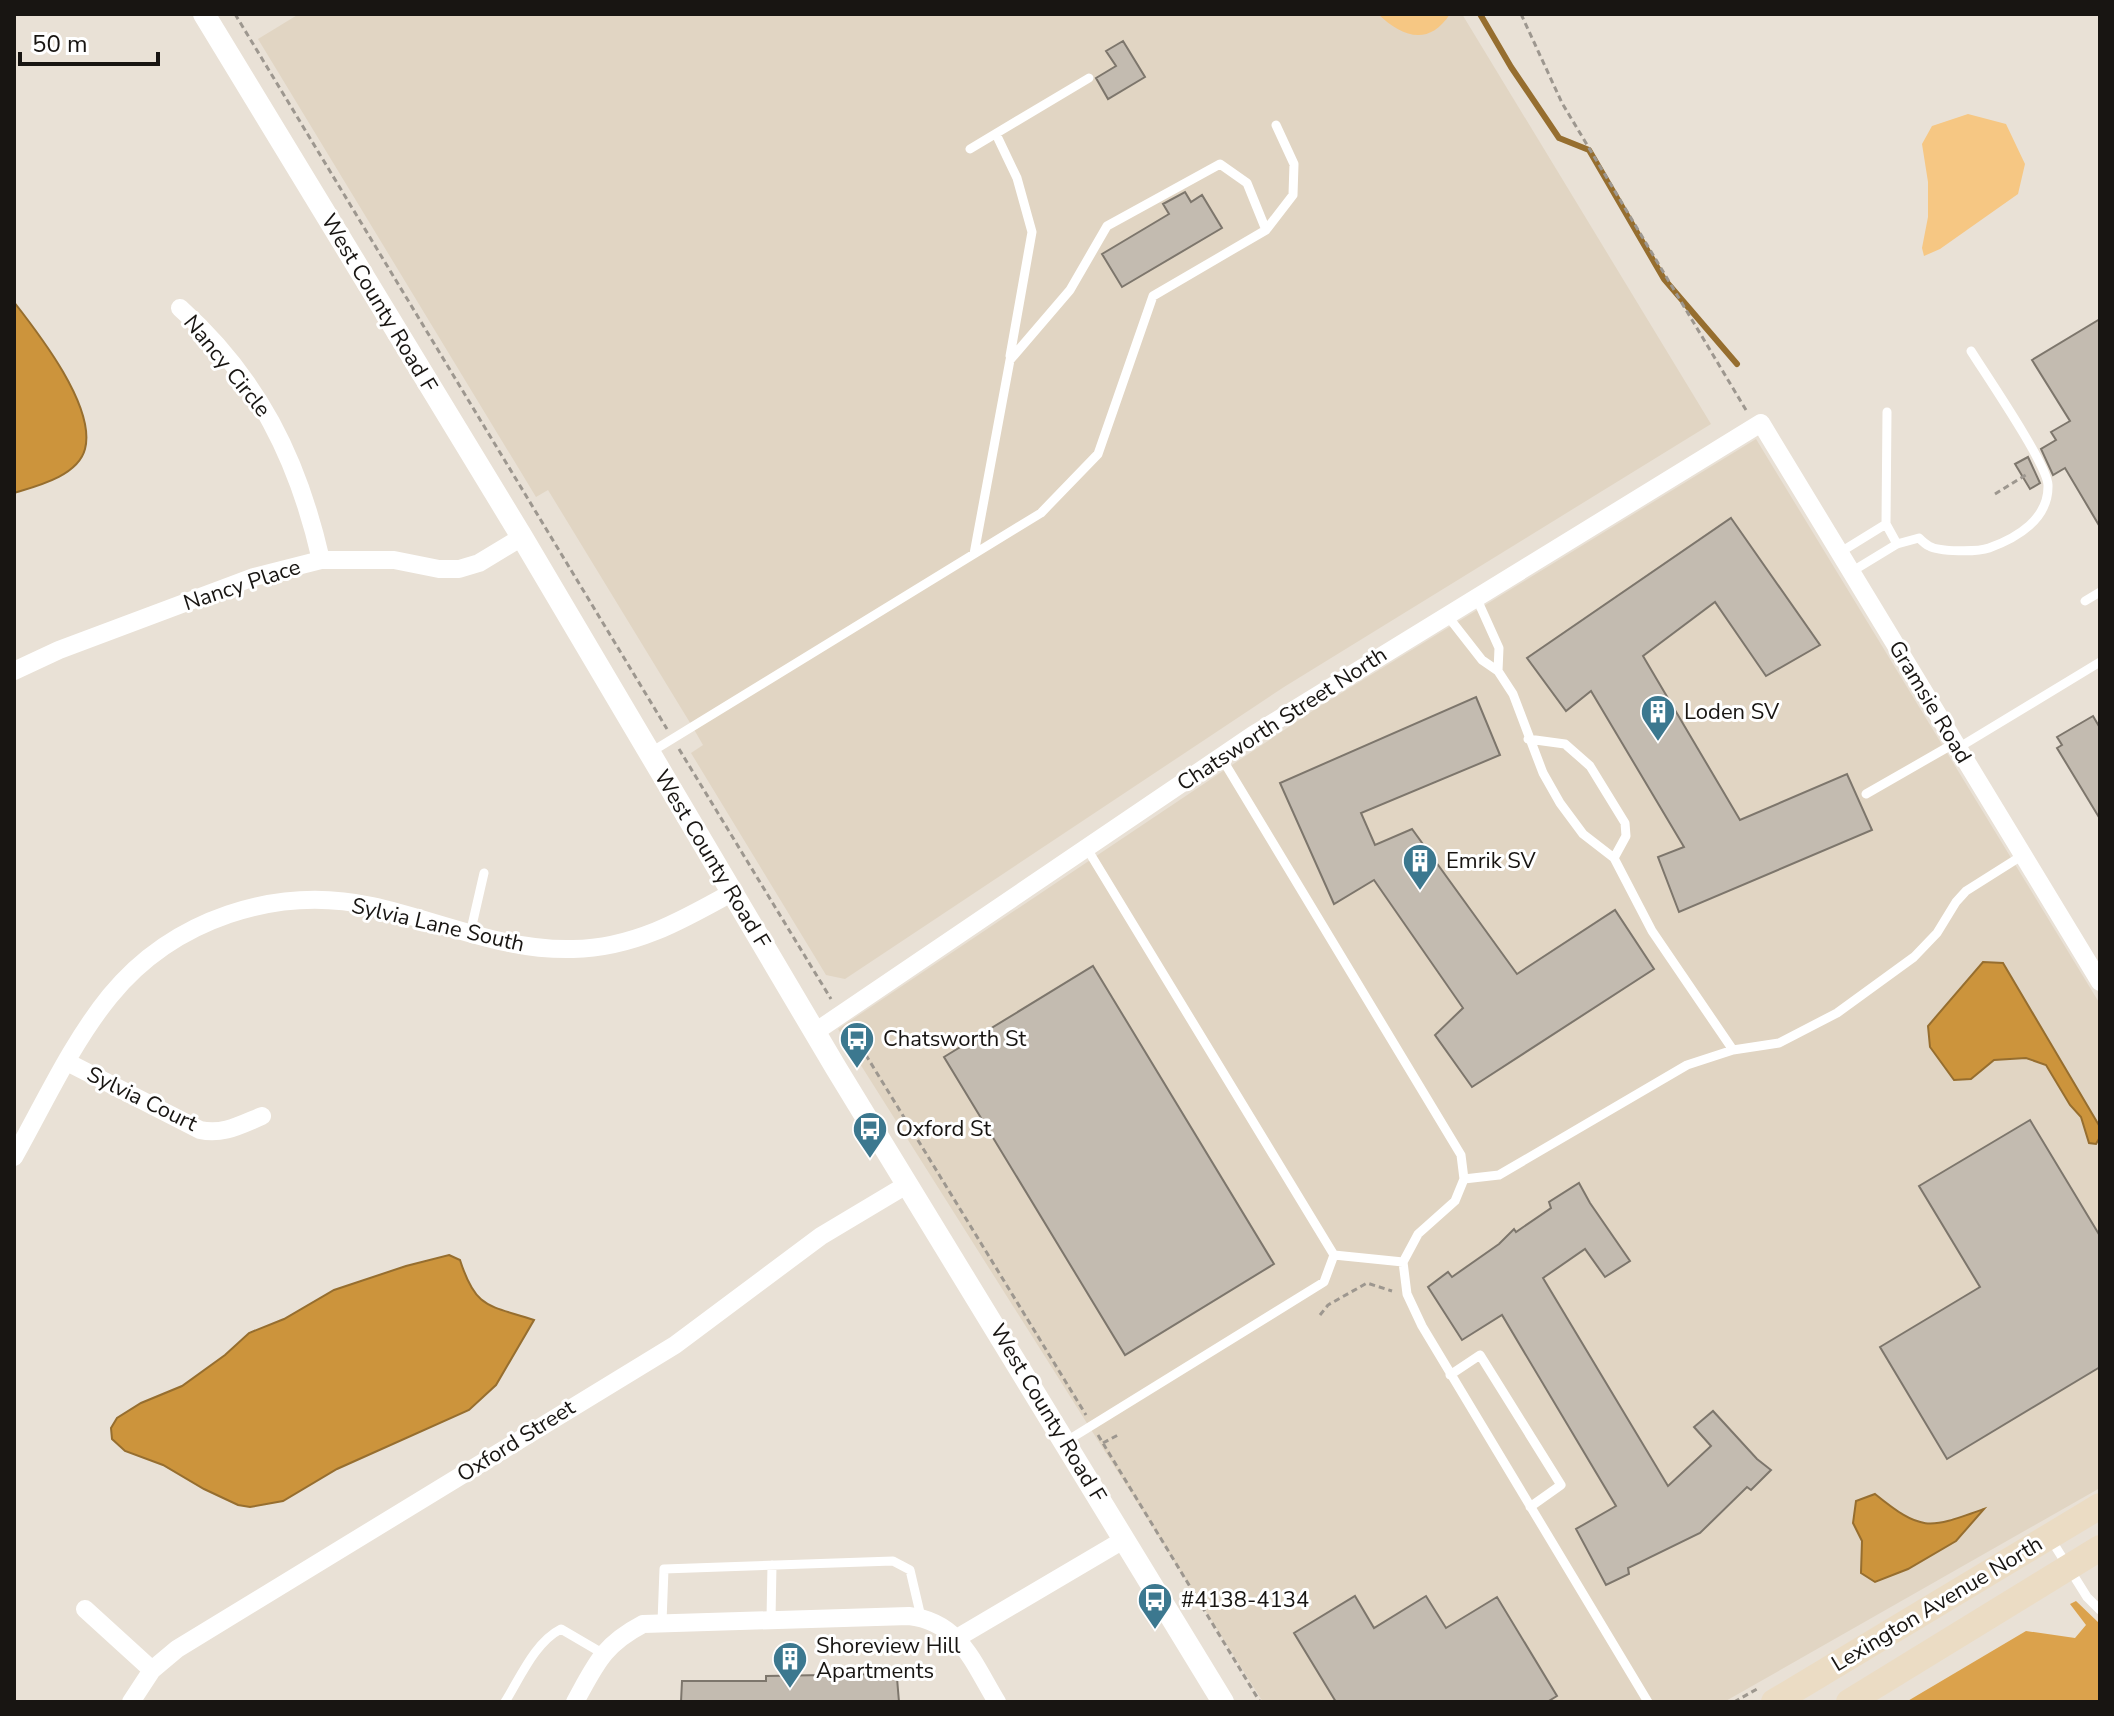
<svg xmlns="http://www.w3.org/2000/svg" width="2114" height="1716" viewBox="0 0 2114 1716" font-family="'Nunito Sans',sans-serif">
<style>
.built{fill:#e1d5c3}
.green{fill:#f6c783}
.forest{fill:#dba24c}
.water{fill:#cc943c;stroke:#966e2f;stroke-width:2}
.lines{fill:none;stroke-linecap:round;stroke-linejoin:round}
.stream{stroke:#966e2f;stroke-width:6}
.building{fill:#c3bbb0;stroke:#7d766c;stroke-width:2}
.path{stroke:#9d978f;stroke-width:3;stroke-dasharray:6 4;stroke-linecap:butt}
.service{stroke:#fff;stroke-width:9}
.minor{stroke:#fff;stroke-width:18}
.tertiary{stroke:#fff;stroke-width:22}
.secondary{stroke:#ebdcc4;stroke-width:26}
.labels{text-anchor:middle;dominant-baseline:central;stroke-width:6;stroke-linejoin:round;paint-order:stroke}
.street-label{font-size:22px;fill:#181512;stroke:#fff}
.poi-label{font-size:22px;fill:#181512;stroke:#fff;text-anchor:start}
</style>
<rect width="100%" height="100%" fill="#e9e1d6"/>
<path class="built" d="M299,14h1163l249,410 -427,263 -439,292 -19,-4 -135,-222 12,-8 -11,-19 -144,-236 -12,7 -278,-458z
M1756,439l344,565v484l-376,214h-461l-425,-673 479,-321z"/>
<path class="green" d="M1378,14h72c-21,32 -47,24 -72,0z
M1968,114l38,10 19,40 -7,30 -78,55 -16,7 -2,-8 6,-31v-35l-6,-38 10,-18z"/>
<path class="forest" d="M2076,1601l24,23v78h-194l120,-71 49,7 11,-13 -16,-21z"/>
<path class="water" d="M14,302c25,32 82,105 71,147 -7,27 -48,37 -71,44z
M1983,962l20,1 97,164v10l-4,7 -7,-1 -8,-26 -11,-12 -24,-40 -20,-7 -32,2 -23,19 -17,1 -24,-33 -2,-21z
M449,1255l11,5c16,50 29,45 74,60l-38,65 -27,25 -132,59 -54,32 -33,6 -12,-2 -34,-16 -41,-24 -38,-14 -13,-12 -1,-11 6,-10 24,-15 41,-17 43,-31 24,-22 35,-14 50,-29 72,-24z
M1875,1494c47,38 53,35 109,15l-28,32 -48,28 -33,13 -14,-9 1,-32 -9,-18 3,-22z"/>
<g class="lines">
<path class="stream" d="M1480,14l31,53 48,71 30,12 75,129 73,85"/>
</g>
<path class="building" d="M1123,41l22,36 -37,22 -12,-21 20,-12 -10,-15z
M1185,192l6,10 11,-7 20,33 -100,59 -20,-33 67,-40 -6,-10z
M2100,319v208l-35,-59 -12,7 -12,-26 15,-9 -5,-8 19,-11 -38,-61z
M2028,457l12,26 -10,6 -15,-25z
M1731,518l89,127 -54,31 -51,-74 -72,54 97,164 107,-46 25,56 -193,82 -21,-55 26,-10 -93,-156 -25,20 -39,-53z
M1476,697l24,58 -139,58 14,32 37,-16 105,145 98,-64 39,59 -182,118 -37,-52 28,-27 -89,-128 -40,24 -54,-121z
M2093,716l7,12v91l-43,-71 5,-3 -5,-8z
M1093,966l181,298 -149,91 -181,-298z
M2030,1120l70,116v131l-153,92 -67,-112 100,-60 -61,-101z
M1579,1183l11,20 40,58 -25,16 -20,-28 -42,29 125,208 43,-40 -17,-19 19,-16 44,48 14,11 -20,20 -4,-3 -47,46 -72,35 1,6 -23,11 -30,-56 40,-23 -114,-191 -40,25 -34,-53 20,-15 4,5 47,-33 15,-15 2,3 35,-24 -2,-6z
M1355,1596l19,32 52,-32 20,32 51,-31 60,99 -10,6h-211l-42,-69z
M884,1674v4h13l2,24h-218l1,-21h84v-5z"/>
<g class="lines">
<path class="path" d="M235,14l432,715
M1521,14l41,89 184,307
M1995,494l34,-21
M679,749l152,250
M850,1029l236,386
M1320,1315l8,-10 39,-22 25,8
M1098,1435l162,267
M1103,1443l15,-8
M1734,1702l23,-13"/>
<path class="service" d="M996,134l21,44 15,54 -22,124
M970,149l119,-71
M1886,524l11,20
M1839,553l47,-29 1,-112
M974,554l36,-194 60,-70 37,-64 113,-62 27,19 19,47
M1851,572l46,-28 22,-6c3,3 6,6 10,8 10,6 49,6 60,2 28,-10 60,-29 59,-63 -1,-21 -62,-110 -77,-134
M1476,597l23,51 -1,23
M2085,601l15,-9
M1446,614l36,46 16,11 15,23 30,79 17,30 23,31 31,24 38,73 81,119
M1528,739l37,5 25,22 35,57 1,13 -12,22
M1958,748l142,-86
M651,752l390,-239 57,-59 55,-158 113,-66 27,-35 1,-31 -18,-39
M1221,757l240,398 3,24
M1866,794l89,-51
M1086,847l248,408 69,7 15,-28 37,-33 9,-22 35,-4 188,-110 46,-15 46,-7 58,-30 77,-56 23,-24 19,-31 10,-11 57,-36
M470,934l14,-61
M1403,1262l4,32 15,32 226,376
M1450,1375l30,-20 81,130 -31,22
M1065,1442l259,-160 10,-27
M2050,1538l37,59 13,13
M771,1619l1,-54
M662,1622l2,-53 229,-8 17,9 11,47
M505,1702c15,-24 30,-60 56,-73l41,24"/>
<path class="minor" d="M180,308c78,70 118,151 141,252
M14,671l45,-21 195,-73 67,-17h73l45,9h20l20,-6 43,-26
M815,1032l438,-297 508,-312 339,559
M67,1062l133,68c23,5 40,-5 62,-14
M14,1157c30,-53 57,-113 96,-161 63,-77 166,-111 262,-90 68,15 131,45 201,43 60,-1 108,-28 158,-56
M85,1609l67,61
M957,1638l168,-99
M131,1702l21,-32 25,-21 498,-304 146,-109 87,-52
M575,1702c21,-38 28,-57 68,-78l266,-8c51,6 64,47 88,86"/>
<path class="tertiary" d="M204,14l318,523 314,531 387,634"/>
<path class="secondary" d="M1774,1702l326,-196
M1849,1702l251,-154"/>
</g>
<defs>
<symbol id="building-pin" viewBox="-11 -11 22 30"><path d="M0 17L-7.5 6A9.5 9.5 0 1 1 7.5 6Z" fill="#3c788f" stroke="#fff"/><path d="M-4-6H4V6H1V3H-1V6H-4ZM-2.5-4.3h1.7v1.8h-1.7ZM.8-4.3h1.7v1.8H.8ZM-2.5-1h1.7V.8h-1.7ZM.8-1h1.7V.8H.8Z" fill="#fff"/></symbol>
<symbol id="bus-pin" viewBox="-11 -11 22 30"><path d="M0 17L-7.5 6A9.5 9.5 0 1 1 7.5 6Z" fill="#3c788f" stroke="#fff"/><path d="M-5-6H5V4H4V6H2V4H-2V6H-4V4H-5ZM-3.5-4V0h7V-4ZM-3.5 1.2v1.5H-2V1.2ZM2 1.2v1.5H3.5V1.2Z" fill="#fff"/></symbol>
</defs>
<g fill-rule="evenodd">
<use href="#building-pin" x="1638" y="692" width="40" height="54"/>
<use href="#building-pin" x="1400" y="841" width="40" height="54"/>
<use href="#bus-pin" x="837" y="1019" width="40" height="54"/>
<use href="#bus-pin" x="850" y="1109" width="40" height="54"/>
<use href="#bus-pin" x="1135" y="1580" width="40" height="54"/>
<use href="#building-pin" x="770" y="1639" width="40" height="54"/>
</g>
<g class="labels">
<g class="street-label">
<text transform="translate(379 303) rotate(59)">West County Road F</text>
<text transform="translate(227 366) rotate(51)">Nancy Circle</text>
<text transform="translate(242 585) rotate(-18)">Nancy Place</text>
<text transform="translate(1930 702) rotate(59)">Gramsie Road</text>
<text transform="translate(1282 719) rotate(-33)">Chatsworth Street North</text>
<text transform="translate(712 859) rotate(59)">West County Road F</text>
<text transform="translate(438 925) rotate(13)">Sylvia Lane South</text>
<text transform="translate(142 1099) rotate(26)">Sylvia Court</text>
<text transform="translate(1048 1413) rotate(59)">West County Road F</text>
<text transform="translate(516 1441) rotate(-32)">Oxford Street</text>
<text transform="translate(1937 1604) rotate(-31)">Lexington Avenue North</text>
</g>
<g class="poi-label">
<text x="1684" y="712">Loden SV</text>
<text x="1446" y="861">Emrik SV</text>
<text x="883" y="1039">Chatsworth St</text>
<text x="896" y="1129">Oxford St</text>
<text x="1181" y="1600">#4138-4134</text>
<text x="816" y="1646">Shoreview Hill<tspan x="816" dy="25">Apartments</tspan></text>
</g>
</g>
<rect width="2114" height="1716" fill="none" stroke="#181512" stroke-width="32"/>
<path d="M20 52v12h138v-12" fill="none" stroke="#181512" stroke-width="4"/>
<text x="32" y="52" font-size="24" fill="#181512" stroke="#ffffff" stroke-width="6" paint-order="stroke">50 m</text>
</svg>
